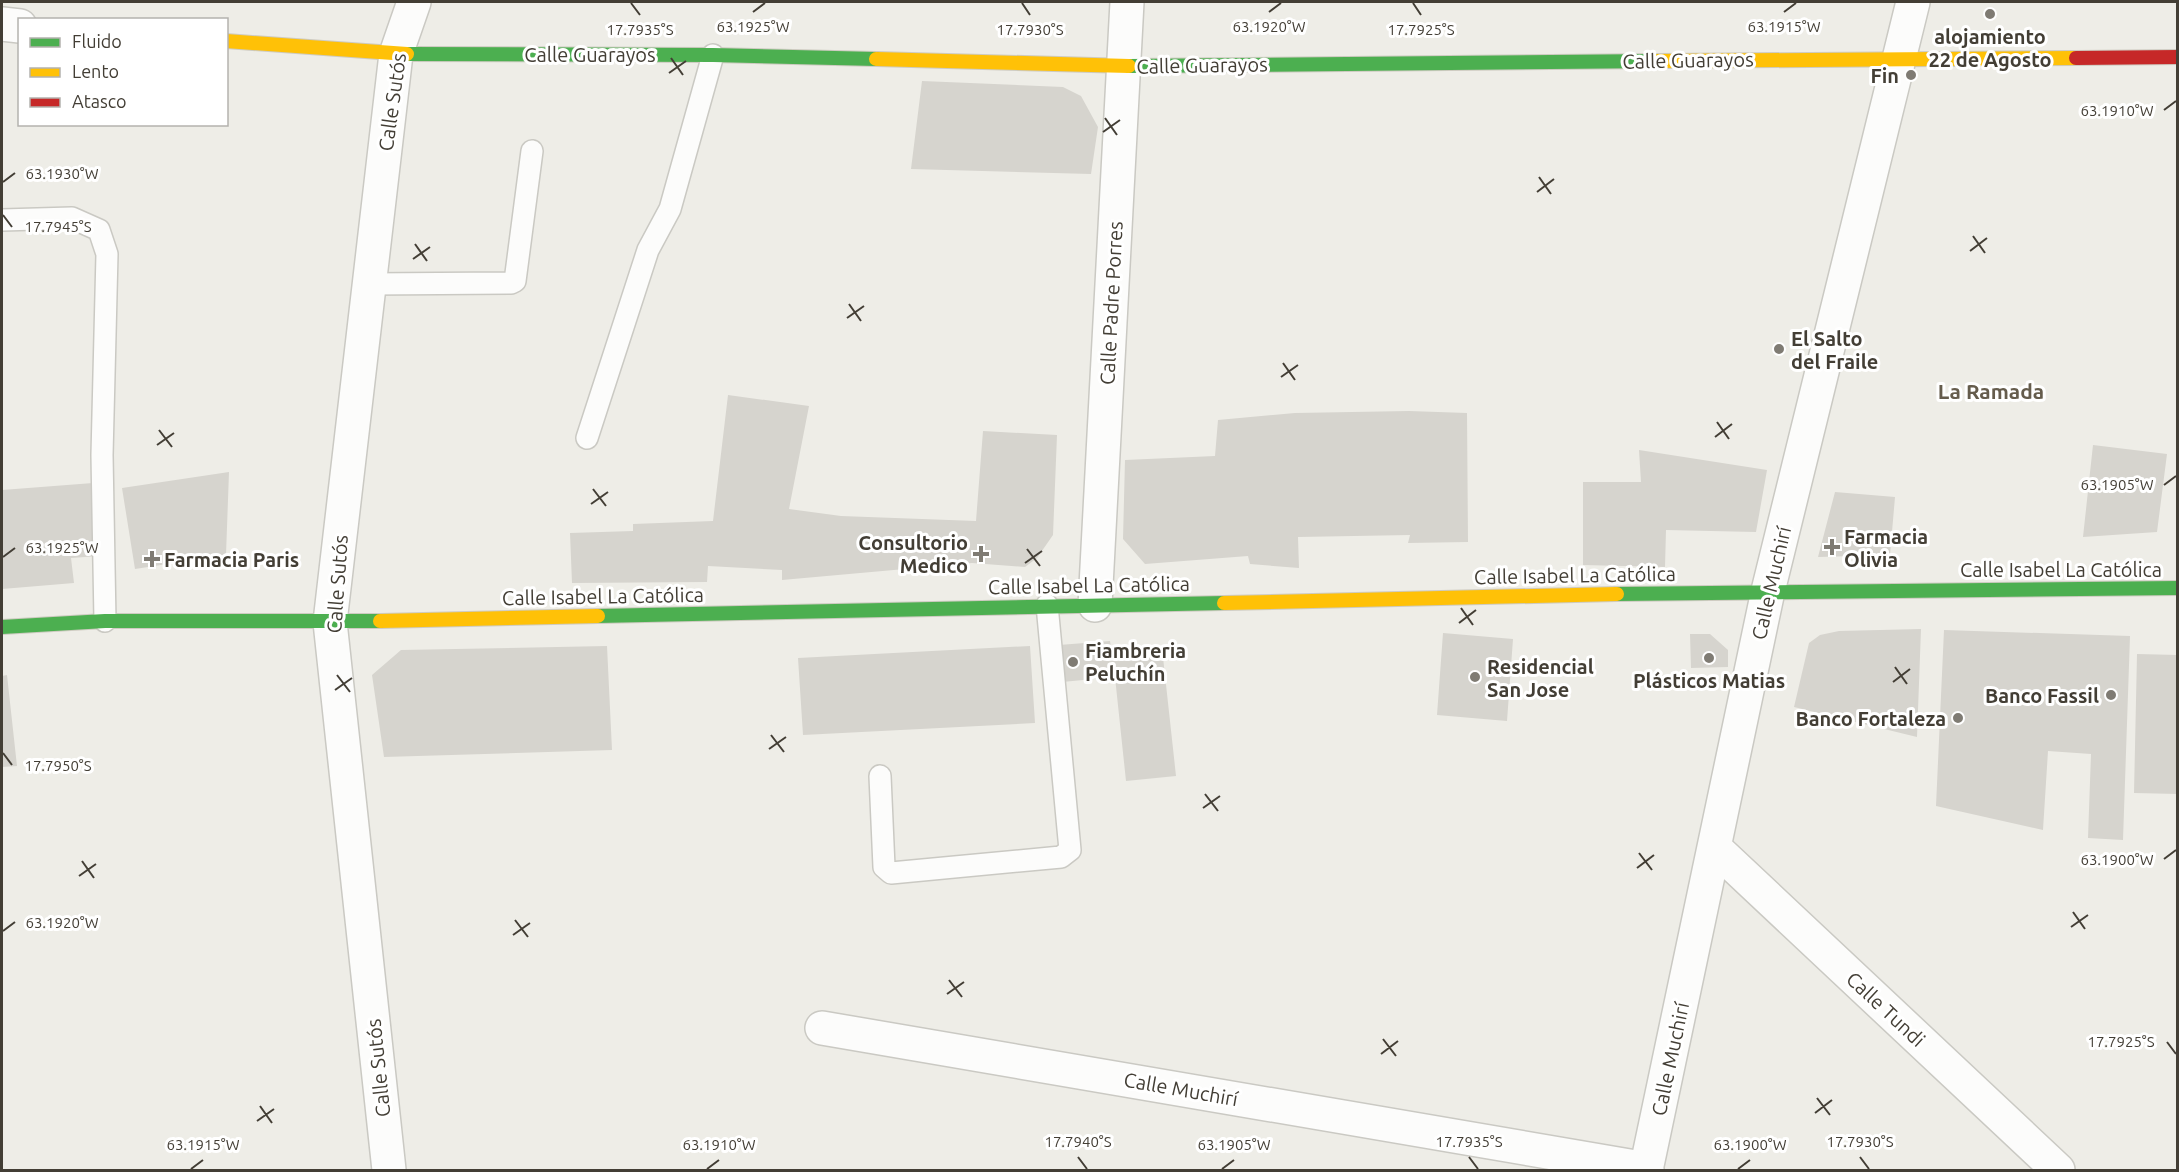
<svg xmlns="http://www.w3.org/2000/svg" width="2179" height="1172" viewBox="0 0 2179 1172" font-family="Ubuntu,sans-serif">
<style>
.building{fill:#d6d4ce}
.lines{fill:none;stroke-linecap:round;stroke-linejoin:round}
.lane-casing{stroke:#cac9c3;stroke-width:24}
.street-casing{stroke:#cac9c3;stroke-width:36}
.fast-casing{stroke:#cecbc1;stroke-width:16}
.slow-casing{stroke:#cecbc1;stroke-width:16}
.jam-casing{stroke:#cecbc1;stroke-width:16}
.lane{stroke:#fcfcfb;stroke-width:21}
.street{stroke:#fcfcfb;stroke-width:33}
.fast{stroke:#4caf50;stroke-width:14}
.slow{stroke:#ffc107;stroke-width:14}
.jam{stroke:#c62828;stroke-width:14}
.ticks{fill:none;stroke:#433e35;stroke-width:2}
.poi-dot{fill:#7f7b73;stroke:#fff;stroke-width:2}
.labels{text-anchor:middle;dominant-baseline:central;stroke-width:6;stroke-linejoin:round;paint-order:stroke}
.poi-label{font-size:20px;font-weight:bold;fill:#433e35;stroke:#fff;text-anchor:start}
.street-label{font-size:20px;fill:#433e35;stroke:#fff}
.neighbourhood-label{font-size:21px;font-weight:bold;fill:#655c4c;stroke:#fff}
.ticks-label{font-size:15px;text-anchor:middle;fill:#433e35;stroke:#fff;stroke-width:6;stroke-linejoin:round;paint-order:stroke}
</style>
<rect width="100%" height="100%" fill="#eeede7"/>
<path class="building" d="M922,81l141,6 18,9 17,31 -7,47 -180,-5z
M728,395l81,11 -20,103 52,7 135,5 7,-90 74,4 -4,100 -16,23 -12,9 -53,-4 -190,17v-10l-74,-4 -1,16 -135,1 -2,-50 63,-2v-7l80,-3z
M1409,411l58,2 1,129 -60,1 2,-8 -112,2 1,31 -49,-4 -2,-8 -103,8 -22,-25 2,-79 90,-4 3,-36 77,-7z
M2093,445l74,9 -10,78 -74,5z
M1639,450l128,20 -11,62 -90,-2 -1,37 -82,-2v-83h58z
M229,472l-3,83 -91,14 -13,-81z
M93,483l6,73 -28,2 3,25 -72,6v-99z
M1835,492l60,5 -5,58 -72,2z
M1921,629l-4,108 -123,-30 15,-64 11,-8 19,-4z
M1944,630l186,6 -7,204 -35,-2 3,-84 -43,-3 -5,79 -107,-24z
M1443,633l70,6 -6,82 -70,-6z
M1690,634h20l18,16v17l-37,1z
M1110,641l2,12 50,-5 14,128 -50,5 -11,-104 -53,5 -3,-37z
M607,646l5,104 -228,7 -12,-82 29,-25z
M1030,646l5,77 -232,12 -5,-77z
M2137,654l41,1v139l-44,-1z
M7,675l10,91 -15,1v-91z"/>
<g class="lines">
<defs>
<path id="lane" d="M2,220l70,-2 27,12 8,24 -5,201 3,166
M369,284l142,-1 4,-2 17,-130
M587,438l61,-188 22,-41 43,-154
M880,776l4,91 7,6 170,-16 9,-7 -23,-245"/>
<path id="street" d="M2,24l18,2
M1095,605l32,-603
M1714,847l344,323
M822,1028l825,141
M389,1170l-59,-548 66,-568 18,-52
M1646,1170l122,-579 145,-589"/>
<path id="fast" d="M407,54l306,1 163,4
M1129,66l529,-5
M1617,594l561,-6
M598,616l626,-13
M2,627l103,-6h275"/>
<path id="slow" d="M226,41l181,13
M876,59l253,7
M1658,61l418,-3
M1224,603l393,-9
M380,621l218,-5"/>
<path id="jam" d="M2076,58l102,-1"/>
</defs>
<use href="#lane" class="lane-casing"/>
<use href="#street" class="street-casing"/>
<use href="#fast" class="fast-casing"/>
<use href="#slow" class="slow-casing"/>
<use href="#jam" class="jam-casing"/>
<use href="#lane" class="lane"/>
<use href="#street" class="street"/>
<use href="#fast" class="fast"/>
<use href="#slow" class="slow"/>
<use href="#jam" class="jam"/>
</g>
<path class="ticks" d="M631,3l9,12M1022,3l8,12M1413,3l8,12M753,12l12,-9M1269,12l12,-9M1784,12l12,-9M671,58l12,17M669,73l17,-12M2164,110l12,-9M1105,118l12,17M1103,132l17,-12M1539,177l12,17M3,182l12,-9M1537,192l17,-13M3,215l9,12M1973,236l12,17M415,244l12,17M1970,251l17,-13M413,259l17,-12M849,304l12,17M847,318l17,-12M1283,363l12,17M1281,377l17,-12M1717,422l12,17M159,430l13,17M1715,437l17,-13M157,445l17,-12M2164,485l12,-9M593,489l13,17M591,504l17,-12M1027,549l13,17M3,557l12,-9M1025,563l17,-12M1461,608l12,17M1459,623l17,-13M1895,667l12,17M337,675l13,17M1893,682l17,-13M335,690l17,-12M771,735l13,17M769,749l17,-12M3,753l9,12M1205,794l13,17M1203,808l17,-12M1639,853l13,17M2164,859l12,-9M82,861l12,17M1637,868l17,-13M79,876l17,-12M2073,912l12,17M515,920l13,17M2071,927l17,-12M3,931l12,-9M513,935l17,-12M949,980l13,17M947,994l17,-12M1383,1039l13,17M2167,1042l9,12M1381,1054l17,-13M1817,1098l13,17M260,1106l12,17M1815,1113l17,-13M257,1121l17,-12M1078,1157l9,12M1469,1157l9,12M1860,1157l9,12M191,1169l12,-9M707,1169l12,-9M1222,1169l12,-9M1738,1169l12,-9"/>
<g class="poi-dot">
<circle cx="1990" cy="14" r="6"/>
<circle cx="1911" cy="75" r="6"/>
<circle cx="1779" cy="349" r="6"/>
<path d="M1829 538h6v6h6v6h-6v6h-6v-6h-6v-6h6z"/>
<path d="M978 545h6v6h6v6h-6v6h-6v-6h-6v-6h6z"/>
<path d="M149 550h6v6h6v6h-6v6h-6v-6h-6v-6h6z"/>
<circle cx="1709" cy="658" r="6"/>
<circle cx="1073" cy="662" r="6"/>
<circle cx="1475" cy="677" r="6"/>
<circle cx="2111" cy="695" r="6"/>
<circle cx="1958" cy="718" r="6"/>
</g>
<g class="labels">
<g class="poi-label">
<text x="1990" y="36" text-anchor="middle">alojamiento<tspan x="1990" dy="23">22 de Agosto</tspan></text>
<text x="1899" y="75" text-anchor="end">Fin</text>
<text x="1791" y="338">El Salto<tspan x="1791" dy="23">del Fraile</tspan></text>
<text x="1844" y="536">Farmacia<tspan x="1844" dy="23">Olivia</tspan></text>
<text x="968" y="542" text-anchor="end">Consultorio<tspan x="968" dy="23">Medico</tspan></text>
<text x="164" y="559">Farmacia Paris</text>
<text x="1085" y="650">Fiambreria<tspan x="1085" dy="23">Peluchín</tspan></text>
<text x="1487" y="666">Residencial<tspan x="1487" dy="23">San Jose</tspan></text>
<text x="1709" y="680" text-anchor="middle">Plásticos Matias</text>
<text x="2099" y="695" text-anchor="end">Banco Fassil</text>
<text x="1946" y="718" text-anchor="end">Banco Fortaleza</text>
</g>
<g class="street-label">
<text x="590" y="54">Calle Guarayos</text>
<text transform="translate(1688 60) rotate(-1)">Calle Guarayos</text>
<text transform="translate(1202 65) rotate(-1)">Calle Guarayos</text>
<text transform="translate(392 102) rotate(-82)">Calle Sutós</text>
<text transform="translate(1111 303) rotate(-87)">Calle Padre Porres</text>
<text x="2061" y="569">Calle Isabel La Católica</text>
<text transform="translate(1575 575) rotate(-1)">Calle Isabel La Católica</text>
<text transform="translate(1771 583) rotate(-77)">Calle Muchirí</text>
<text transform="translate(337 584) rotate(-86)">Calle Sutós</text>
<text transform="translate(1089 585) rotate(-1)">Calle Isabel La Católica</text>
<text transform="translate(603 596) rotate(-1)">Calle Isabel La Católica</text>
<text transform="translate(1886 1009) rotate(43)">Calle Tundi</text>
<text transform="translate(1670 1059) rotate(-78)">Calle Muchirí</text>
<text transform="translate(378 1068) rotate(-96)">Calle Sutós</text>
<text transform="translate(1181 1089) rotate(10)">Calle Muchirí</text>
</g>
<g class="neighbourhood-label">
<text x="1991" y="391">La Ramada</text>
</g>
</g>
<g class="ticks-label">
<text x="753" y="32">63.1925°W</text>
<text x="1269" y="32">63.1920°W</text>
<text x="1784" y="32">63.1915°W</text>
<text x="640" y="35">17.7935°S</text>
<text x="1030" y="35">17.7930°S</text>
<text x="1421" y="35">17.7925°S</text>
<text x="2117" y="116">63.1910°W</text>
<text x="62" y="179">63.1930°W</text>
<text x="58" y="232">17.7945°S</text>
<text x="2117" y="490">63.1905°W</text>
<text x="62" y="553">63.1925°W</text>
<text x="58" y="771">17.7950°S</text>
<text x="2117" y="865">63.1900°W</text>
<text x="62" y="928">63.1920°W</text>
<text x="2121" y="1047">17.7925°S</text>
<text x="1078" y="1147">17.7940°S</text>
<text x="1469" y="1147">17.7935°S</text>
<text x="1860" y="1147">17.7930°S</text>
<text x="203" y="1150">63.1915°W</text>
<text x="719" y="1150">63.1910°W</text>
<text x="1234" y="1150">63.1905°W</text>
<text x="1750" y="1150">63.1900°W</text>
</g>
<rect width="2179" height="1172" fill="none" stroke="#433e35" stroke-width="6"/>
<rect x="18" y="18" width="210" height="108" fill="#ffffff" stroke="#b4b2ae" stroke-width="1.5"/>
<rect x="30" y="38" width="30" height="9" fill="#4caf50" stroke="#b4b2ae" stroke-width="1.5"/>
<text x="72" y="48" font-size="18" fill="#433e35">Fluido</text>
<rect x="30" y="68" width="30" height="9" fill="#ffc107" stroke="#b4b2ae" stroke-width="1.5"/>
<text x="72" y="78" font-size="18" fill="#433e35">Lento</text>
<rect x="30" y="98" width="30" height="9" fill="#c62828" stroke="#b4b2ae" stroke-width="1.5"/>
<text x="72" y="108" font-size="18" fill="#433e35">Atasco</text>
</svg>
